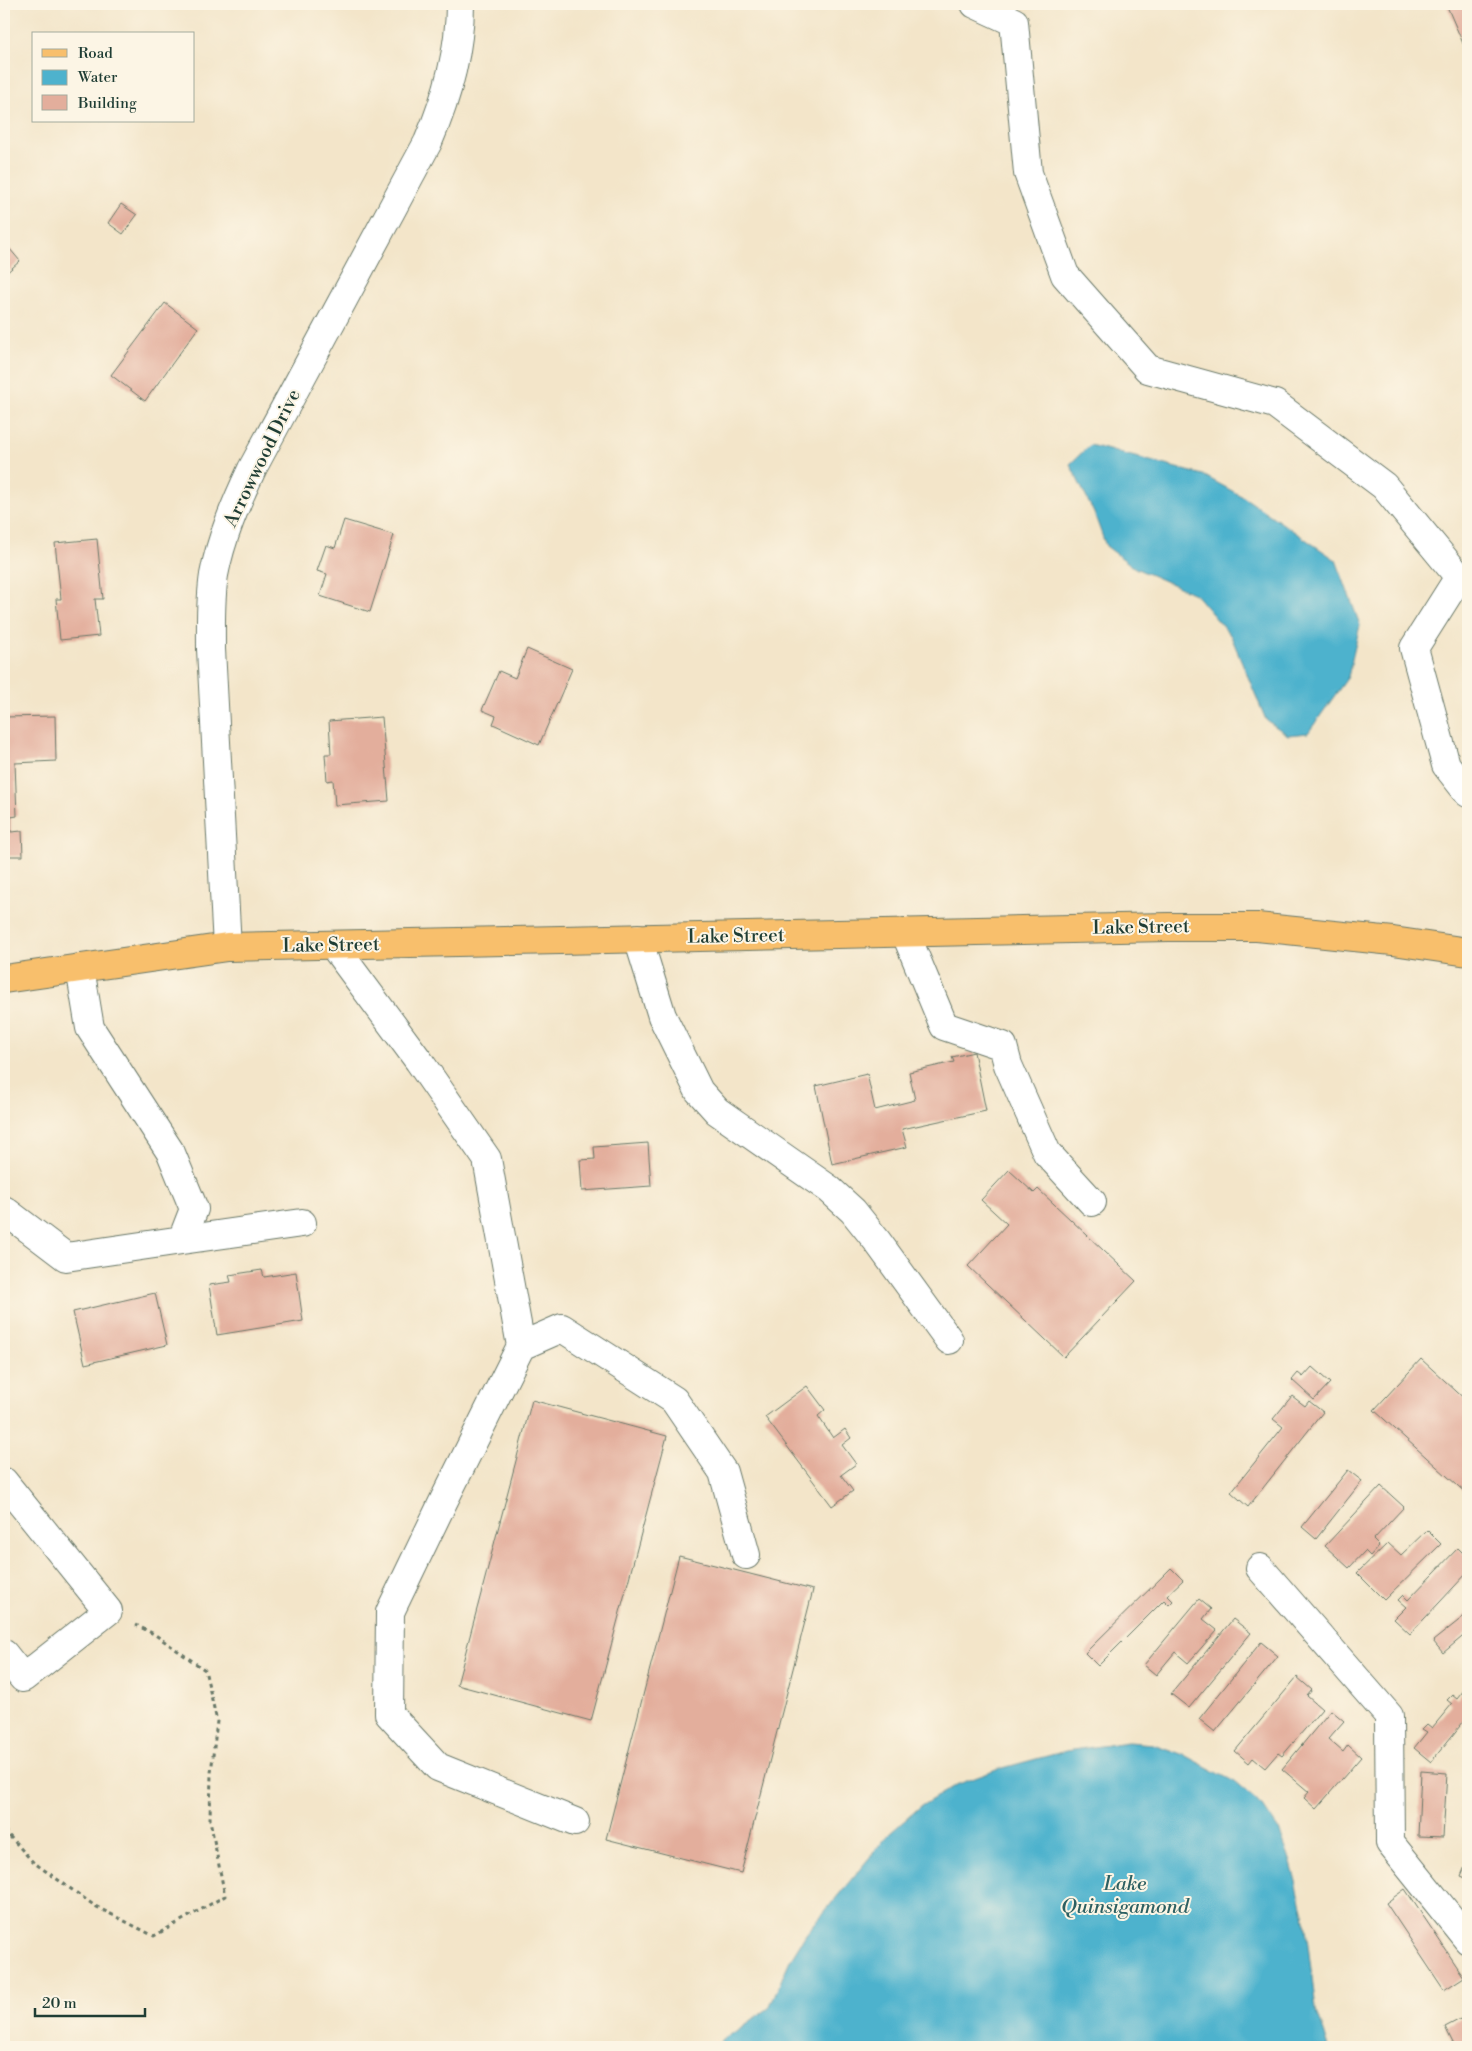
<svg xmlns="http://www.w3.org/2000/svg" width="1472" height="2051" viewBox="0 0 1472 2051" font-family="'Libre Bodoni',serif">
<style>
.water{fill:#4eb2cd;stroke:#367880}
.building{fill:#e3ae9c}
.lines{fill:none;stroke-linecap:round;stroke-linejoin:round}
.minor-casing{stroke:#697868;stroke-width:30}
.major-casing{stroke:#697868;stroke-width:30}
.path{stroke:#697868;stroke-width:3;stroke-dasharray:4 4;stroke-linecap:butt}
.minor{stroke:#fff;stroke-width:28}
.major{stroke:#f8bf6c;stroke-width:28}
.labels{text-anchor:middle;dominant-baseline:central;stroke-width:4;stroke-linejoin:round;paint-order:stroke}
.street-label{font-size:19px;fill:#1f3d34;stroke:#fcf5e5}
.water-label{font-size:20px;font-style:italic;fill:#2d6062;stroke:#fcf5e5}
</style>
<rect width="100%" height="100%" fill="#fcf5e5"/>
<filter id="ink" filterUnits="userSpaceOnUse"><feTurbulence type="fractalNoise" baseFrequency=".02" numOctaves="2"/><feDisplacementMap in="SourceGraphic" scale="10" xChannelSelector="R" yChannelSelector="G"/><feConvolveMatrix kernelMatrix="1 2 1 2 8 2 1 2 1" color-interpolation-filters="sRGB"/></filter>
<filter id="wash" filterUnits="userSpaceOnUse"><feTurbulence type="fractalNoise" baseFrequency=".0096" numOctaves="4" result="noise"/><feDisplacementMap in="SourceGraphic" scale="20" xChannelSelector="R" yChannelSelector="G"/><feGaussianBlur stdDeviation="1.12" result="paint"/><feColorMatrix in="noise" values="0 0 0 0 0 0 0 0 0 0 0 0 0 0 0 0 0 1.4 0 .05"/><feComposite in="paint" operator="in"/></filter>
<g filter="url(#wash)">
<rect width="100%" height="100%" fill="#f3e5c9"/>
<path class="water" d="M1090,445l113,30 42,23 91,62 24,65 -12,52 -40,56 -20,2 -22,-15 -35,-84 -36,-42 -60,-26 -29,-22 -12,-33 -24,-49z
M1128,1742l25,2 31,11 51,27 28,24 16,24 12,33 13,50 12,96 13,38h-616l56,-39 21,-48 16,-26 83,-100 32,-28 35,-21 43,-16 67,-18z"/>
<g id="blocks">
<path class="building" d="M1446,4h22v42l-3,2z
M121,204l16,11 -14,19 -15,-11z
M4,242l16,19 -16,14z
M165,303l33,25 -53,73 -34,-26z
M344,520l50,15 -24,77 -50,-16 7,-22 -10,-3 9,-26 9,3z
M97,539l6,60h-8l4,37 -39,4 -4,-41h5l-6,-56z
M527,649l45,20 -33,76 -46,-21 3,-8 -14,-6 17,-39 16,7z
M55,716l1,45 -41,2 2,53 -6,1v15l11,-1 1,25h-19v-139z
M382,717l7,84 -54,4 -2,-25 -6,1 -2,-27h6l-2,-33z
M974,1052l12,59 -84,18 5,18 -75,17 -16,-78 51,-12 8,36 40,-10 -6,-28 45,-10 -2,-5z
M648,1143l3,43 -69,5 -2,-31 15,-1 -1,-12z
M1009,1170l25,23 4,-4 98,92 -72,76 -96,-91 39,-42 -26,-24z
M262,1270l2,7 32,-5 7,49 -86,14 -8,-50 22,-3 -2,-7z
M155,1293l12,52 -82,19 -12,-52z
M1421,1359l47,43v93l-94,-85z
M1312,1367l18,16 -16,17 -22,-20 6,-7 5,4z
M807,1386l18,24 -7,6 15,22 12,-9 6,9 -9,7 14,19 -15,11 12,16 -21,15 -67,-89z
M1292,1396l13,10 4,-5 14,11 -75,95 -17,-15 52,-65 -10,-8z
M532,1400l135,36 -76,285 -134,-36z
M1348,1470l14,11 -46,58 -14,-12z
M1381,1486l23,21 -31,33 6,6 -9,10 -5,-5 -16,17 -24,-22z
M1427,1530l14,14 -57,56 -27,-27 31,-30 13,12z
M1458,1548l10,10v14l-58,62 -16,-15 12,-12 -8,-7 5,-5 5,5z
M679,1556l134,34 -72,283 -135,-34z
M1171,1568l12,12 -16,15 6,6 -4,4 -5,-5 -66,66 -13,-13z
M1199,1599l12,10 -8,10 14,11 -29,33 -13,-11 -19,23 -12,-10z
M1468,1613v19l-25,21 -10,-12z
M1233,1619l18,14 -62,75 -18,-14z
M1261,1642l17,14 -63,76 -16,-13z
M1297,1677l15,13 -5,6 15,13 -40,47 -4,-3 -13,15 -12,-10 -4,5 -14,-12z
M1468,1685v31l-37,46 -17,-14 13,-16 -5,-3 5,-5 5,4 20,-24 -5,-4 5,-5 5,4z
M1331,1710l13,11 -16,18 15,13 5,-7 13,12 -45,52 -12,-11 5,-6 -27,-23z
M1421,1771l26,2 -4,64 -25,-1z
M1468,1859v20l-7,-3z
M1405,1889l59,88 -20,13 -58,-87z
M1468,2015v32h-13l-10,-20z"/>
</g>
</g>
<g filter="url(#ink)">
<use href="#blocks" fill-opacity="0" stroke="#697868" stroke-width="1"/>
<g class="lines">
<defs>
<path id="minor" d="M975,4l39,18 14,151 37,102 83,94 127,35 109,82 75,91 -45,71 32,117 22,28
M905,932l39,94 59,20 5,19 39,88 45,49
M638,938l24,78 37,75 18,20 112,78 24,22 24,30 72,99
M333,945l86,116 68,98 34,187 -77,154 -54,112 -1,102 49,53 137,55
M227,947l-16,-298c0,-24 -1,-49 3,-74 7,-37 22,-72 38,-106l176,-327c19,-44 32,-89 32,-138
M4,1210l62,47 116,-17 12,-31 -23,-56 -81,-125 -10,-60
M182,1240l120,-17
M521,1346l41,-18 112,72 49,72 23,83
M4,1482l104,129 -85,67 -19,-24
M1260,1568l129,148 1,127 78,97"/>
<path id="major" d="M4,979l223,-32 941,-20h89l136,14 75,11"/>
</defs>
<use href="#minor" class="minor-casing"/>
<use href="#major" class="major-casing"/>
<path class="path" d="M4,1830l29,32 62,44 59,30 71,-40 -15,-76 1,-47 6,-52 -12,-51 -51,-36 -18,-9"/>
<use href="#minor" class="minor"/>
<use href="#major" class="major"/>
</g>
</g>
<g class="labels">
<g class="street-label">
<text transform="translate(262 458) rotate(-64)">Arrowwood Drive</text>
<text transform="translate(1141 927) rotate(-1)">Lake Street</text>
<text transform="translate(736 936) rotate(-1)">Lake Street</text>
<text transform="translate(331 945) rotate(-1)">Lake Street</text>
</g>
<g class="water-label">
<text x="1125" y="1884">Lake<tspan x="1125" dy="23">Quinsigamond</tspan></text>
</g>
</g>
<rect width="1472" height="2051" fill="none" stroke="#fcf5e5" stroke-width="20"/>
<rect x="32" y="32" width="162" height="90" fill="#fcf5e5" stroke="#a4ab9e"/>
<rect x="42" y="49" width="25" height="8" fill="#f8bf6c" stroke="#a4ab9e"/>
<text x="78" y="58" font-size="15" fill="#1f3d34">Road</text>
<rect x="42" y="70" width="25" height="15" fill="#4eb2cd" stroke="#a4ab9e"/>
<text x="78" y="82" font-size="15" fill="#1f3d34">Water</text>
<rect x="42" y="95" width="25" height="15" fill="#e3ae9c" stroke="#a4ab9e"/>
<text x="78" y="108" font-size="15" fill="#1f3d34">Building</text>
<path d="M35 2008v8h110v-8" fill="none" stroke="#1f3d34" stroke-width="2.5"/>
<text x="42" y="2008" font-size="15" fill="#1f3d34" stroke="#fcf5e5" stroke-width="4" paint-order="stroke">20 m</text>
</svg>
